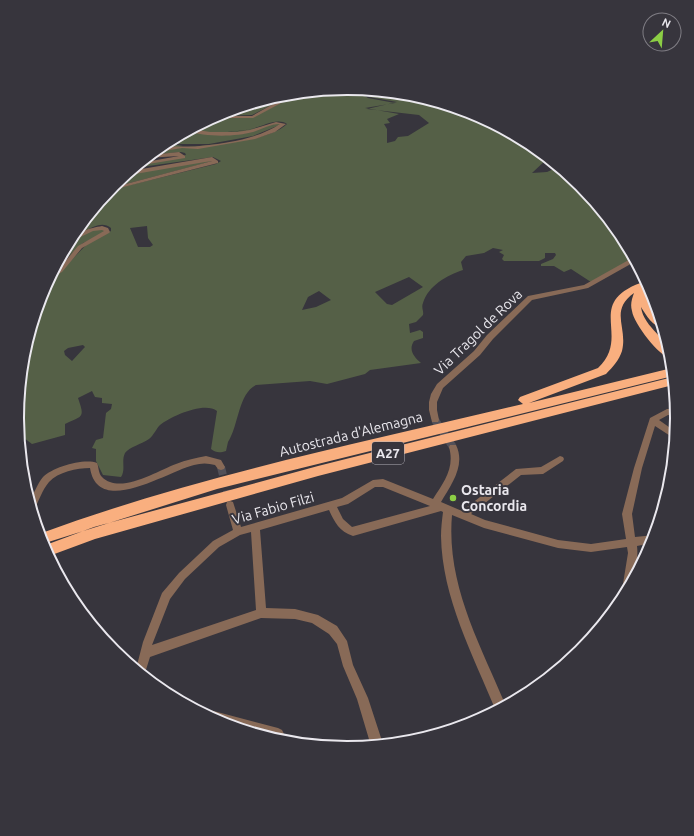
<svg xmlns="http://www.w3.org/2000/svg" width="694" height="836" viewBox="0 0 694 836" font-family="Ubuntu,sans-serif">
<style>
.green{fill:#556047;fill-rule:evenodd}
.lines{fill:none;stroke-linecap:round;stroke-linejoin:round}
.street-tunnel{stroke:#525058;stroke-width:8;stroke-dasharray:8 4;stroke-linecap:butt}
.street{fill:#886a57;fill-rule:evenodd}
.highway{fill:#f9af7f;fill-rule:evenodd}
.poi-dot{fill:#8cce45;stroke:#37353d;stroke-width:1.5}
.labels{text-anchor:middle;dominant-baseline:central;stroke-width:4;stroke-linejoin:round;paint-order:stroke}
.shield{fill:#37353d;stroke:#b4b2b9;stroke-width:1}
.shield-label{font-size:13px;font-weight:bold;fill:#eae8ee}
.street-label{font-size:14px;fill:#eae8ee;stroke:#37353d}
.poi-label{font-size:14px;font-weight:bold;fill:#eae8ee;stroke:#37353d;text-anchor:start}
.rim{fill:none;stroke:#eae8ee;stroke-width:2}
</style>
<rect width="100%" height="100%" fill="#37353d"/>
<path class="green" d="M348,88l7,1 13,9 27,5 -30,5 34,6 -12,5 3,4 -6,1 3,5v14l8,-2 3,-4 10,-1 21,-13 -10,-8 -52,-6 30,-7 -28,-5 -11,-8c18,6 36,1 55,6 48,11 96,31 135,63l-16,15 15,-1 11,-5c8,6 15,11 22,17 12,12 53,61 51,76l-40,22 -20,-13 -7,3 -10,-6h-13v-2l12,-5 3,-4 -1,-2h-10v5l-6,3h-35l-2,-2 2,-4 -5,-3 4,-2 -10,-2 -9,5 -18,3 -5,6 2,8c-16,5 -35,16 -40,33 -2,5 1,8 0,12l-7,7 -7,2 1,9 10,-3 3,2v6l-9,3c-6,9 0,16 7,22l-51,7 -5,4 -38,10 -17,-3 -54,4c-18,9 -17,40 -28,57l-2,9c-6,2 -10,2 -15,-2l6,-38c-12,-10 -46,5 -57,14 -4,4 -6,10 -11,14 -7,5 -20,8 -24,14 -4,8 1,17 -4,24l-18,-2 -7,-14v-12l-4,-1 4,-8 7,-2 3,-25 5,-4 1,-5 -10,-1v-5l-7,-1 -3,-6 -14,7c7,20 5,18 -13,26v11l-33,9 -8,-6h-5l-2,-20 6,-65 19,-61 8,-15 13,-8 23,-24 25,-14v-3c-12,-10 -28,6 -40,10l39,-48 106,-26 5,-3 -8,-4 -79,11 3,-3 49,-10 -1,-2 -4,-1 -32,3 3,-2c9,-1 18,-4 27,-5 26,-3 90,-6 108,-24 -10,-7 -25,3 -36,5 -15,3 -47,6 -60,0l21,-11 41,-1 32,-16zM147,226l1,12 5,7 -3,2h-12l-8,-19zM409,277l14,10 -31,18 -5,-1 -12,-12zM319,291l12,9 -15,7 -14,3 6,-13zM83,345l2,2 -1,1 -12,13 -7,-6 -1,-4 4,-3z
M313,92l3,1 -35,7 -29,15 -37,1 68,-22z
M279,123l3,1 -29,12 -44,8h-38l12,2 -29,6 10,-9 24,-13c24,8 67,-1 91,-7z
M211,160l2,1 -102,27 20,-17z
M95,229h11l-3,5 -20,9 -31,29 17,-30z"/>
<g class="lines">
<path class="street-tunnel" d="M435,420l18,27
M221,467l8,33"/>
<path class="street" d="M347,88l25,4 27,1 -2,1h-25l-23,-5 -64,12 -32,17h-41l4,-2h36l30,-17z
M276,122l10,2 -11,8 -20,7 -57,10 -16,-1 -30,5c13,-10 33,-5 48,-7 27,-3 57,-7 80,-22 -10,0 -18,5 -27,8 -18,5 -48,5 -66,-1l4,-2 19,3h27l13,-2z
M179,152l6,4v2l-49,8 4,-3 39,-7 -33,2 4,-3z
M212,157l6,4v2l-110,28 3,-3 101,-27 -7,1 -70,12 -5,-3 3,-2 3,1z
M102,226l6,2 2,4 -1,1 -27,15 -20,24 -12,6 3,-6 5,-2 20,-24 26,-15 -2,-1 -9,1 -25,12c6,-11 23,-15 34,-17z
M634,257l2,4 -48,27 -56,12 -39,39 -13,16 -37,33 -6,14v8l2,10 -1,2h-6l-3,-12v-8l2,-8 6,-10 37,-33 13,-16 41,-39 56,-11z
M667,409h9l1,6h-9l-9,5 17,12 -1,7 -20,-13 -13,42 -10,46 3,23 20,-2 -3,8 -15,3c2,17 -4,33 -12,48l-3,-4 6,-37 -1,-6 -36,5 -33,-4 -74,-20 -32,-13c-6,69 28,129 54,191l-10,5c-23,-56 -54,-113 -55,-175 0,-8 1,-16 2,-24l-2,-1 -88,25c-14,-5 -18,-13 -24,-26l-69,20 6,78 29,1 23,6 19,11 10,15 6,24 15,33 15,46 -12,2 -14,-47 -14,-33 -6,-22 -8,-10 -17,-11 -17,-4 -34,-1 -111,39 -6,19 -8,-7 7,-27 19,-49 17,-20 34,-32 20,-11 -7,-25 1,-3 3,-1 3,1 8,25 101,-29 31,-18 10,-1 50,20c11,-17 22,-31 16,-52l1,-2h6c10,20 -5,40 -15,57l21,9 54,-42 25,-2 19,-11 3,1 1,2 -1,2 -20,13 -22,1 -50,39 14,6 73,20 33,4 35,-5 -4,-25 12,-46 16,-50zM375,487h8l47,19 -78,21 -9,-8 -6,-12 11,-3zM251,532l5,78 -104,35 18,-46 15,-20 34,-32 21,-12z
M206,456l15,4 4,7 -1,2 -3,1 -3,-1 -3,-4c-7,-2 -14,-2 -21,0 -26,6 -96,53 -104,3 -13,0 -32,4 -41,14 -7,8 -10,19 -15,28l-2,1 -3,-9c5,-8 8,-18 14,-25 10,-10 41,-19 54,-14 2,4 1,10 5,14 18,18 55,-6 74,-13 10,-4 20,-6 30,-8z
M206,709l72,19 4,2 2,4 -2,4 -4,2 -57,-17 -20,-10z"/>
<path class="highway" d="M646,281c5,8 2,13 4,22 2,9 10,15 13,25 -10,-1 -17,-13 -22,-21 3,22 28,30 30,52 -12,-3 -37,-35 -39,-48 -2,-7 0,-12 2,-18 -25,18 -6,34 -12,58 -3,9 -9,16 -16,23l-77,29 143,-35 1,8 -456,113 -175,55 -3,-10c157,-58 322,-91 484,-130l-5,-4 2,-3 78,-29c35,-33 -17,-66 48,-87z
M673,377v8l-355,91 -223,63 -46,17 -6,-10 51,-19 224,-61z"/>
</g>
<circle class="poi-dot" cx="453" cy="498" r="4"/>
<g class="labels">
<rect class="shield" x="372" y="442" width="32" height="22" rx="3"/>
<g class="shield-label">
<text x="388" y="453">A27</text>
</g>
<g class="street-label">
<text transform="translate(478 332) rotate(-44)">Via Tragol de Rova</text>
<text transform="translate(351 434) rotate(-14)">Autostrada d'Alemagna</text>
<text transform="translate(273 508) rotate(-16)">Via Fabio Filzi</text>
</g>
<g class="poi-label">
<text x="461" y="490">Ostaria<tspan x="461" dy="16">Concordia</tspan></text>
</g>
</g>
<path d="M0 0H694V836H0ZM24 418a323 323 0 1 1 646 0a323 323 0 1 1-646 0Z" fill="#37353d" fill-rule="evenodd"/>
<path class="rim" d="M24 418a323 323 0 1 1 646 0a323 323 0 1 1-646 0Z"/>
<g transform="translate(662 32) rotate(26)"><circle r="19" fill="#37353d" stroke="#7f7d84"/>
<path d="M0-3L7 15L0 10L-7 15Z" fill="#8cce45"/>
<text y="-6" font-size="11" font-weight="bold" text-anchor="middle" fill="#eae8ee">N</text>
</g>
</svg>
